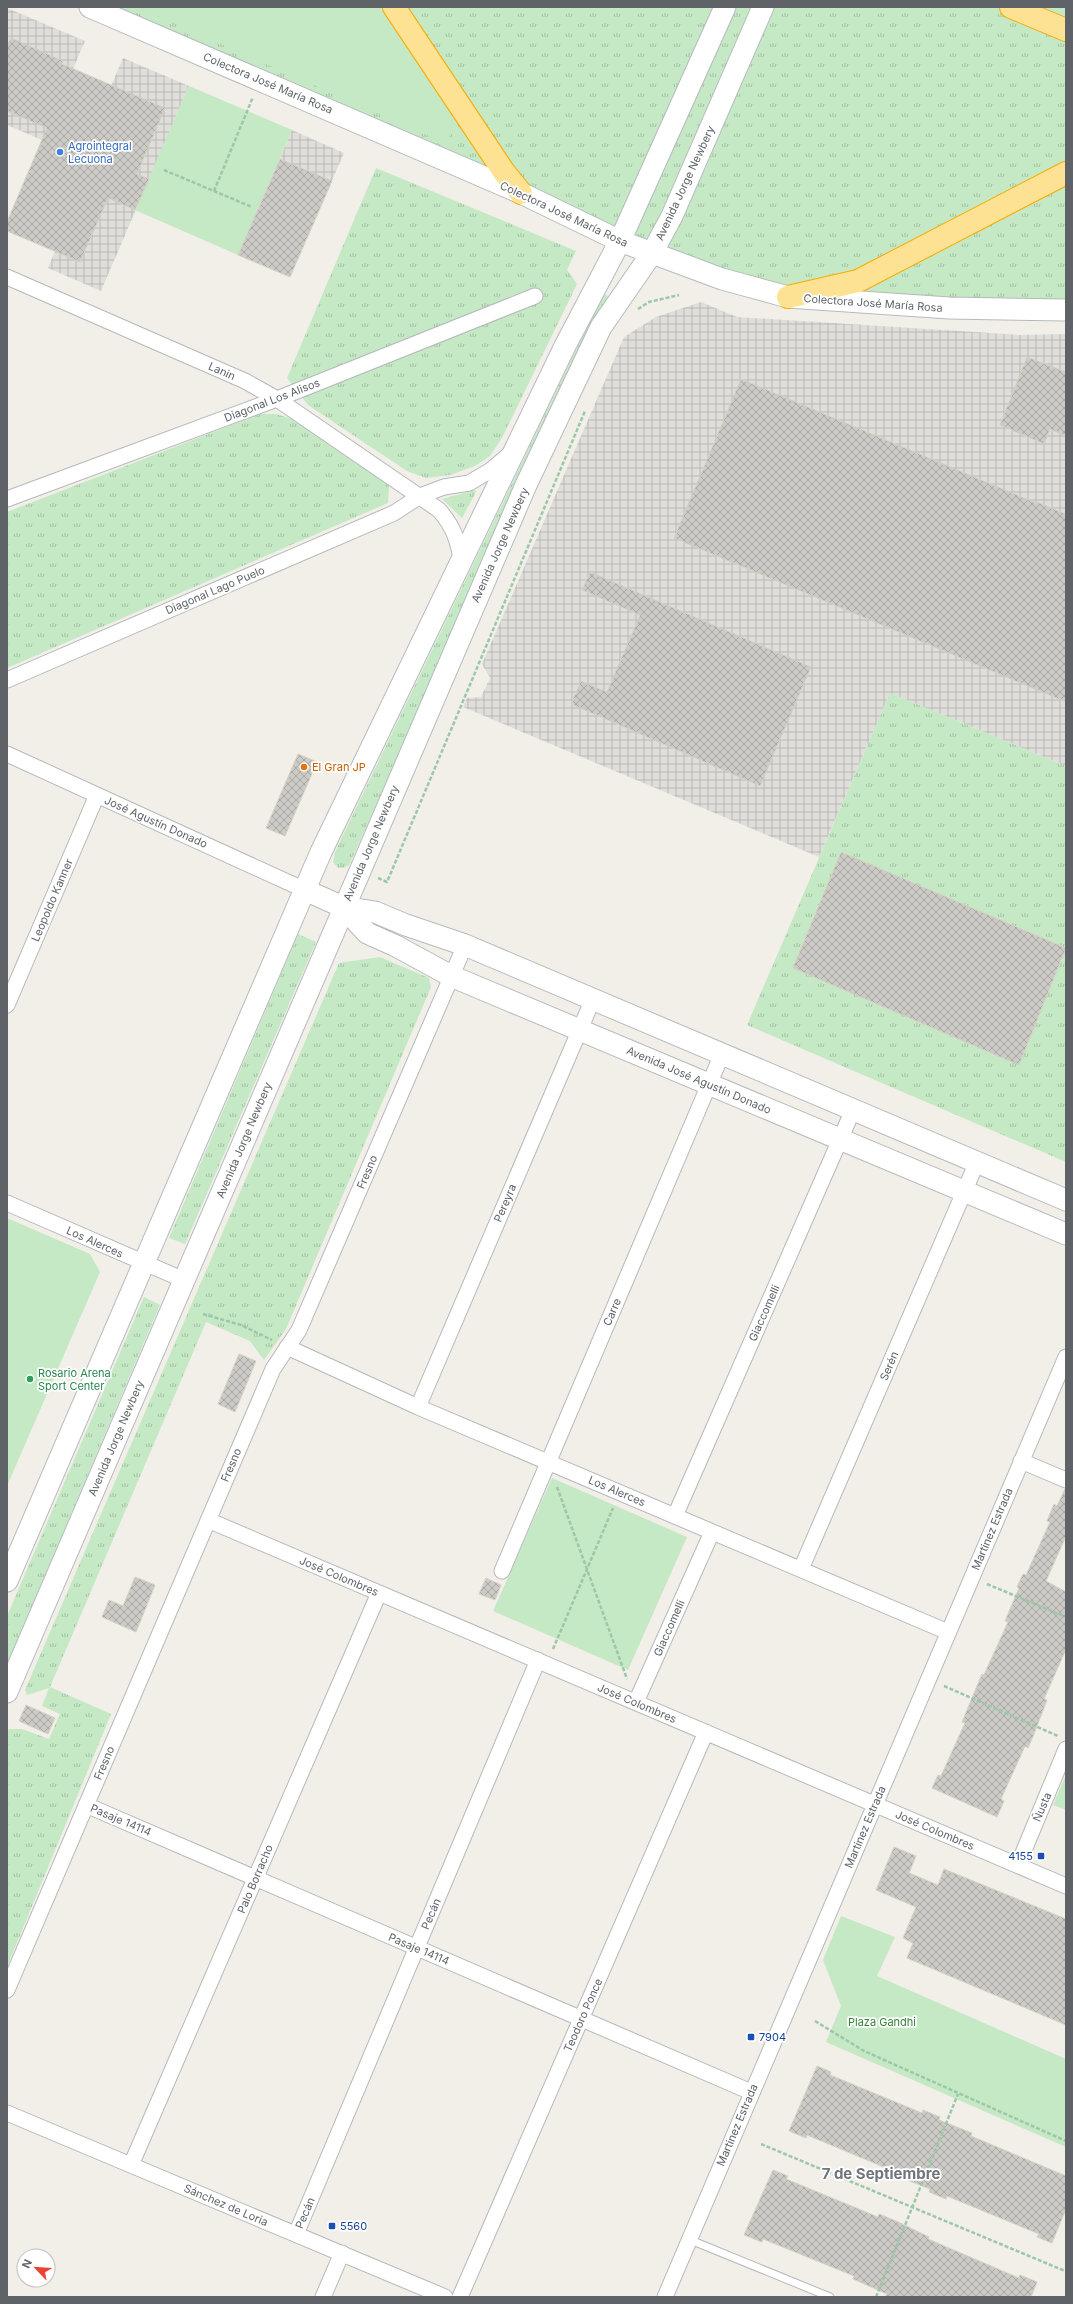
<svg xmlns="http://www.w3.org/2000/svg" width="1073" height="2304" viewBox="0 0 1073 2304" font-family="Inter,sans-serif">
<style>
.industrial{fill:url(#industrial-grid)}
.grass{fill:url(#grass-tufts)}
.green{fill:#c5e8c5}
.building{fill:url(#building-cross-hatch);stroke:#d6d1c6}
.lines{fill:none;stroke-linecap:round;stroke-linejoin:round}
.lane-casing{stroke:#b5b8bc;stroke-width:9}
.street-casing{stroke:#b5b8bc;stroke-width:17}
.secondary-casing{stroke:#b6babf;stroke-width:23}
.highway-casing{stroke:#f9ab00;stroke-width:24}
.path{stroke:#9cc7a9;stroke-width:2.5;stroke-dasharray:4 2;stroke-linecap:butt}
.lane{stroke:#fff;stroke-width:7}
.street{stroke:#fff;stroke-width:15}
.secondary{stroke:#fff;stroke-width:21}
.highway{stroke:#fde293;stroke-width:22}
.shop-dot{fill:#3f7fe0;stroke:#fff;stroke-width:1.5}
.food-dot{fill:#e8710a;stroke:#fff;stroke-width:1.5}
.leisure-dot{fill:#2e9e5b;stroke:#fff;stroke-width:1.5}
.transit-dot{fill:#1a4fb4;stroke:#fff;stroke-width:1.5}
.labels{text-anchor:middle;dominant-baseline:central;stroke-width:3.5;stroke-linejoin:round;paint-order:stroke}
.street-label{font-size:11px;fill:#5f6368;stroke:#fff}
.shop-label{font-size:11px;fill:#366cbe;stroke:#fff;text-anchor:start}
.food-label{font-size:11px;fill:#c56008;stroke:#fff;text-anchor:start}
.leisure-label{font-size:11px;fill:#27864d;stroke:#fff;text-anchor:start}
.transit-label{font-size:11px;fill:#164399;stroke:#fff;text-anchor:start}
.park-label{font-size:11px;fill:#348238;stroke:#fff}
.district-label{font-size:15px;font-weight:bold;fill:#70757a;stroke:#fff}
</style>
<defs>
<pattern id="industrial-grid" width="8" height="8" patternUnits="userSpaceOnUse"><rect width="8" height="8" fill="#e0deda"/><path d="M0 4h8M4 0v8" fill="none" stroke="#b9b8b5"/></pattern>
<pattern id="grass-tufts" width="24" height="20" patternUnits="userSpaceOnUse"><rect width="24" height="20" fill="#c5e8c5"/><path d="M3 7l-1-3M5 7V3M7 7l1-3M15 17l-1-3M17 17v-4M19 17l1-3" fill="none" stroke="#a3c0a4"/></pattern>
<pattern id="building-cross-hatch" width="8" height="8" patternUnits="userSpaceOnUse"><rect width="8" height="8" fill="#cccac5"/><path d="M0 0l8 8M0 8l8-8" fill="none" stroke="#a9a8a4"/></pattern>
</defs>
<rect width="100%" height="100%" fill="#f1efe8"/>
<path class="industrial" d="M7,8l78,33 -43,99 -35,-15z
M123,58l66,28 -88,205 -53,-23 34,-80 -12,-6z
M292,130l52,23 -54,124 -51,-22z
M701,302l36,15 283,18 46,-1v432l-176,-73 -71,164 -356,-150 4,-9 14,-1 9,-19 -8,-14 142,-327 32,-20z"/>
<path class="grass" d="M90,7h976v303l-117,-2 -227,-29z
M376,168l200,83 -9,19 10,14 -74,152 -13,20 -15,10 -25,9 -24,3 -19,-7 -99,-66 -21,-27z
M603,294l9,4 -170,361 -93,206 -5,3h-6l-5,-6 2,-10z
M260,414h16l16,5 97,67 -1,17 -381,165v-156z
M475,490l1,2 -14,26 -20,-19z
M890,693l176,73v396l-319,-137z
M298,934l18,8 -131,302 -16,-6z
M380,957l49,21 2,9 -145,342 -22,31 -14,-19 -44,-19 -156,365 61,27 -104,253v-234l2,-4h13l27,10 11,-25 -18,-8 7,-18 -22,7 -2,-5 314,-727z
M144,1297l16,8 -153,360v-49z"/>
<path class="green" d="M137,7h244l75,115v9l-8,6 -12,2z
M189,86l103,44 -54,125 -103,-45z
M7,1218l83,36 10,18 -93,214z
M552,1478l135,59 -59,133 -135,-59z
M1066,1775v35l-13,-5z
M841,1916l54,21 -18,39 189,83v88l-240,-105 15,-36 -18,-46z"/>
<path class="building" d="M11,38l52,23 -1,3 103,44 -28,66 12,5 -14,31 -27,-12 -28,64 -73,-31v-9l40,-94 -40,-17v-65z
M280,159l52,22 -42,96 -52,-22z
M1027,357l39,15v64l-16,-7 -6,15 -44,-19z
M741,379l295,124 1,-1 29,12v188l-392,-164z
M590,572l221,95 -51,119 -189,-82 10,-23 26,11 33,-77 -58,-25z
M298,754l19,8 -32,74 -19,-8z
M841,852l225,96 -47,117 -226,-97z
M239,1354l17,7 -21,51 -17,-8z
M1065,1489l1,47 -20,45 20,11v57l-22,50 3,1 -13,34 -6,14 -3,-2 -24,53 3,2 -7,16 -65,-29 6,-13 3,1 24,-53 -3,-1 20,-48 2,1 24,-53 -3,-1 14,-33 -2,-1 6,-13 3,1 24,-53 -3,-1 7,-17 3,2z
M135,1577l20,8 -19,47 -34,-15 7,-17 14,6z
M486,1578l15,7 -6,15 -16,-6z
M26,1705l29,13 -7,16 -29,-13z
M894,1847l22,9 -7,17 29,12 6,-16 122,50v106l-159,-67 6,-15 -10,-5 13,-31 -40,-17z
M817,2066l14,6 -1,3 92,38 1,-3 17,7 -1,3 33,13 -1,3 95,40v33l-14,34 -15,-6 2,-3 -92,-38 -1,3 -17,-7 1,-3 -33,-13 1,-3 -91,-38 -1,3 -17,-7z
M773,2170l15,6 -2,3 92,38 1,-3 17,7 33,16 -1,2 91,39 1,-3 17,7 -6,15h-146l2,-3 -34,-15 1,-3 -91,-37 -1,3 -18,-7z"/>
<g class="lines">
<defs>
<path id="lane" d="M688,2239l142,58"/>
<path id="street" d="M7,277l238,104 32,18 162,111c15,17 19,31 23,53
M7,499l270,-100 258,-103
M7,680l387,-167 26,-17 24,-9 25,-4 22,-13 20,-17
M7,754l298,136
M7,1005l90,-210
M7,1203l177,77
M287,1347l131,60 530,225
M418,1407l175,-408
M1021,1461l45,19
M675,1516l178,-406
M208,1520l858,366
M801,1569l176,-407
M502,1571l220,-517
M636,1702l76,-170
M86,1805l665,287
M1018,1865l48,-116
M7,1990l266,-621 26,-39 166,-385
M7,2113l438,184
M131,2165l248,-572
M296,2234l242,-574
M323,2297l19,-44
M460,2297l246,-565
M665,2297l401,-940"/>
<path id="secondary" d="M90,7l431,186 99,48 102,38 66,18 161,11 117,2
M305,890l38,17 32,5 31,13 59,20 601,255
M343,907l24,26 29,13 55,30 615,258
M7,1581l314,-729 244,-506 55,-105 105,-234
M7,1692l519,-1207 75,-158 51,-74 20,-37 91,-209"/>
<path id="highway" d="M394,7l110,165 17,21
M1011,7l55,23
M788,297l70,-16 208,-108"/>
</defs>
<use href="#lane" class="lane-casing"/>
<use href="#street" class="street-casing"/>
<use href="#secondary" class="secondary-casing"/>
<use href="#highway" class="highway-casing"/>
<path class="path" d="M164,170l88,37
M214,191l39,-94
M638,309l11,-7 30,-7
M378,878l9,4 198,-471
M203,1314l38,11 31,15
M557,1487l70,192
M987,1584l79,33
M553,1649l60,-141
M944,1686l114,50
M815,2021l49,30 202,90
M761,2144l304,127
M876,2297l82,-203"/>
<use href="#lane" class="lane"/>
<use href="#street" class="street"/>
<use href="#secondary" class="secondary"/>
<use href="#highway" class="highway"/>
</g>
<circle class="shop-dot" cx="60" cy="152" r="4"/>
<circle class="food-dot" cx="304" cy="767" r="4"/>
<circle class="leisure-dot" cx="30" cy="1379" r="4"/>
<g class="transit-dot">
<rect x="1037" y="1852" width="8" height="8" rx="2"/>
<rect x="747" y="2033" width="8" height="8" rx="2"/>
<rect x="328" y="2222" width="8" height="8" rx="2"/>
</g>
<g class="labels">
<g class="street-label">
<text transform="translate(268 83) rotate(23)">Colectora José María Rosa</text>
<text transform="translate(685 183) rotate(-65)">Avenida Jorge Newbery</text>
<text transform="translate(564 214) rotate(25)">Colectora José María Rosa</text>
<text transform="translate(873 303) rotate(4)">Colectora José María Rosa</text>
<text transform="translate(222 371) rotate(24)">Lanin</text>
<text transform="translate(272 400) rotate(-21)">Diagonal Los Alisos</text>
<text transform="translate(500 545) rotate(-66)">Avenida Jorge Newbery</text>
<text transform="translate(215 590) rotate(-23)">Diagonal Lago Puelo</text>
<text transform="translate(156 822) rotate(24)">José Agustín Donado</text>
<text transform="translate(371 843) rotate(-67)">Avenida Jorge Newbery</text>
<text transform="translate(52 900) rotate(-67)">Leopoldo Kanner</text>
<text transform="translate(699 1080) rotate(23)">Avenida José Agustín Donado</text>
<text transform="translate(244 1140) rotate(-67)">Avenida Jorge Newbery</text>
<text transform="translate(367 1172) rotate(-67)">Fresno</text>
<text transform="translate(505 1203) rotate(-67)">Pereyra</text>
<text transform="translate(95 1242) rotate(24)">Los Alerces</text>
<text transform="translate(612 1312) rotate(-67)">Carre</text>
<text transform="translate(764 1313) rotate(-66)">Giaccomelli</text>
<text transform="translate(889 1366) rotate(-67)">Serén</text>
<text transform="translate(116 1438) rotate(-67)">Avenida Jorge Newbery</text>
<text transform="translate(231 1465) rotate(-67)">Fresno</text>
<text transform="translate(617 1491) rotate(23)">Los Alerces</text>
<text transform="translate(992 1529) rotate(-67)">Martinez Estrada</text>
<text transform="translate(339 1576) rotate(23)">José Colombres</text>
<text transform="translate(669 1628) rotate(-66)">Giaccomelli</text>
<text transform="translate(637 1703) rotate(23)">José Colombres</text>
<text transform="translate(104 1763) rotate(-67)">Fresno</text>
<text transform="translate(1042 1807) rotate(-67)">Ñusta</text>
<text transform="translate(121 1820) rotate(23)">Pasaje 14114</text>
<text transform="translate(865 1827) rotate(-67)">Martinez Estrada</text>
<text transform="translate(935 1830) rotate(23)">José Colombres</text>
<text transform="translate(255 1879) rotate(-67)">Palo Borracho</text>
<text transform="translate(431 1914) rotate(-67)">Pecán</text>
<text transform="translate(419 1949) rotate(23)">Pasaje 14114</text>
<text transform="translate(583 2015) rotate(-66)">Teodoro Ponce</text>
<text transform="translate(737 2125) rotate(-67)">Martinez Estrada</text>
<text transform="translate(226 2205) rotate(23)">Sánchez de Loria</text>
<text transform="translate(305 2213) rotate(-67)">Pecán</text>
</g>
<g class="shop-label">
<text x="68" y="146">Agrointegral<tspan x="68" dy="13">Lecuona</tspan></text>
</g>
<g class="food-label">
<text x="312" y="767">El Gran JP</text>
</g>
<g class="leisure-label">
<text x="38" y="1373">Rosario Arena<tspan x="38" dy="13">Sport Center</tspan></text>
</g>
<g class="transit-label">
<text x="1033" y="1856" text-anchor="end">4155</text>
<text x="759" y="2037">7904</text>
<text x="340" y="2226">5560</text>
</g>
<g class="park-label">
<text x="882" y="2022">Plaza Gandhi</text>
</g>
<g class="district-label">
<text x="881" y="2173">7 de Septiembre</text>
</g>
</g>
<rect width="1073" height="2304" fill="none" stroke="#5f6368" stroke-width="16"/>
<g transform="translate(36 2268) rotate(295)"><circle r="19" fill="#ffffff" stroke="#bfc1c3"/>
<path d="M0-3L7 15L0 10L-7 15Z" fill="#ea4335"/>
<text y="-6" font-size="11" font-weight="bold" text-anchor="middle" fill="#5f6368">N</text>
</g>
</svg>
